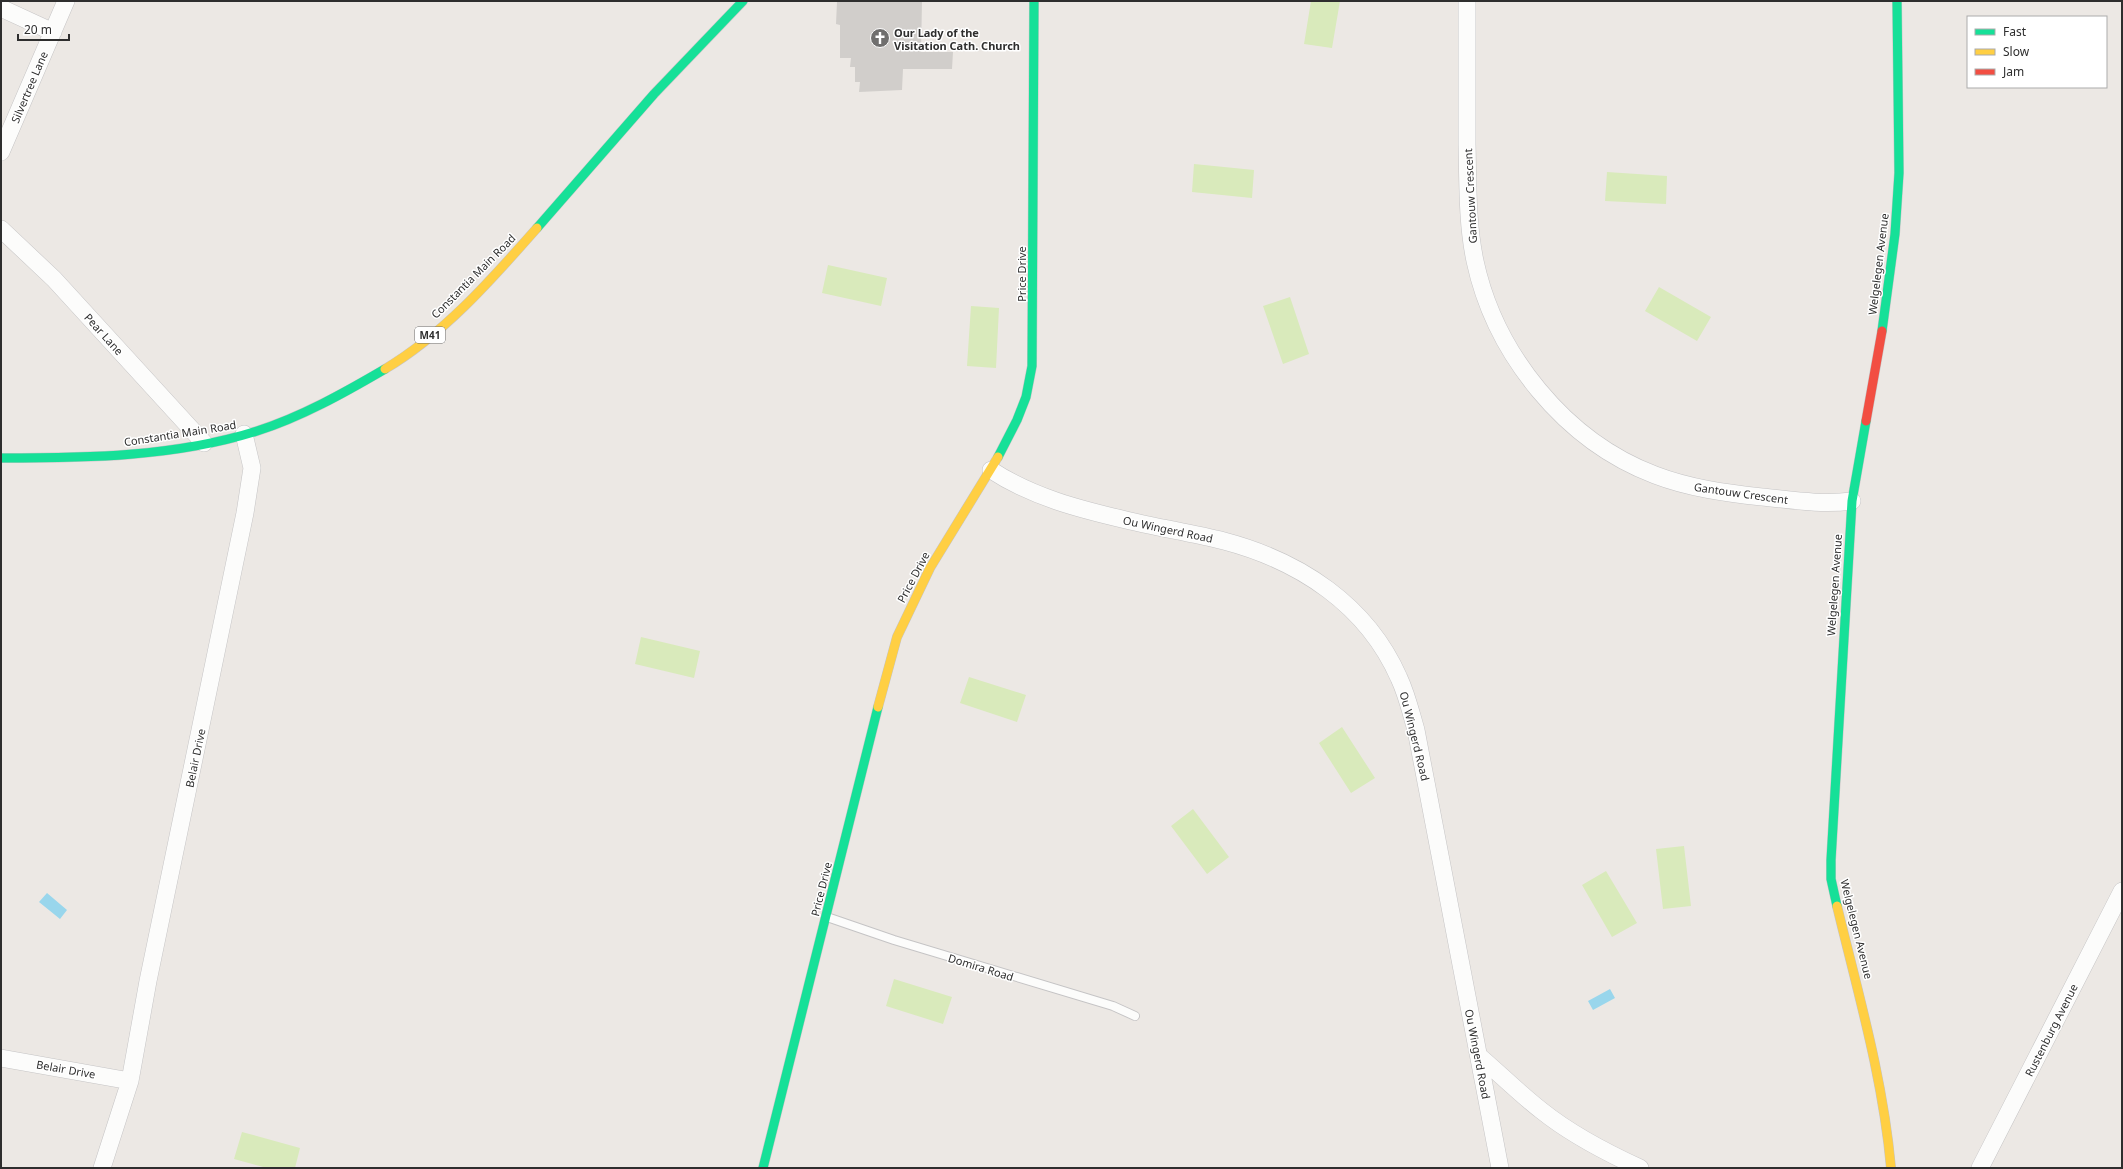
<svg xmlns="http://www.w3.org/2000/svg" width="2123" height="1169" viewBox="0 0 2123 1169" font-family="'Noto Sans',sans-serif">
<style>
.pitch{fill:#d9eabb}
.water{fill:#99d6ec}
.building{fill:#d1cecb}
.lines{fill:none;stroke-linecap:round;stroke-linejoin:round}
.lane-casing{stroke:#c5c4c5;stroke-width:10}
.street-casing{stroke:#c5c4c5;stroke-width:18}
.fast-casing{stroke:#c5c4c5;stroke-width:10}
.slow-casing{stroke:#c5c4c5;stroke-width:10}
.jam-casing{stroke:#c5c4c5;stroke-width:10}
.lane{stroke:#fcfcfb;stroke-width:8}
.street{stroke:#fcfcfb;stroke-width:17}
.fast{stroke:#16e098;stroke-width:9}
.slow{stroke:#ffcf43;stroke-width:9}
.jam{stroke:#f24e42;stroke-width:9}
.labels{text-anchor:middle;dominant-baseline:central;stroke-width:3;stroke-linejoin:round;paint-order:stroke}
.shield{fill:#fff;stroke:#6d6d6d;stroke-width:1}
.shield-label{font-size:10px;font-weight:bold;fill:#2e2e2e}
.poi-label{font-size:11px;font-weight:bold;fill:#2e2e2e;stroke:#fff;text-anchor:start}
.street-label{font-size:11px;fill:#2e2e2e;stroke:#fff}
</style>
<rect width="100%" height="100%" fill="#ece8e4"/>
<path class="pitch" d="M1311,1h29l-8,47 -28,-4z
M1194,164l60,6 -2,28 -60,-6z
M1607,172l60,4 -1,28 -61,-3z
M828,265l59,13 -6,28 -59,-13z
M1659,287l52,30 -14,24 -52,-30z
M1290,297l19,57 -26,10 -20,-58z
M971,306l28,2 -3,60 -29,-2z
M641,637l59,14 -6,27 -59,-14z
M969,677l57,18 -9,27 -57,-19z
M1342,727l33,51 -24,15 -32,-50z
M1193,809l36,48 -22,17 -36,-48z
M1684,846l7,60 -28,3 -7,-60z
M1606,871l31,52 -25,14 -30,-52z
M894,979l58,18 -9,27 -57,-18z
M242,1132l58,16 -5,20h-28l-33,-9z"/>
<path class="water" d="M47,893l20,17 -7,9 -21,-17z
M1610,989l5,9 -22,12 -5,-9z"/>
<path class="building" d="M922,1l-1,51h32l-1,17h-49l-1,21 -43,2 1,-10h-5v-15h-5l1,-9h-11v-33l-4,-1 1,-22z"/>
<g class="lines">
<defs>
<path id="lane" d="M827,917l67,23 219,66 22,10"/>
<path id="street" d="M1467,1c0,48 0,96 0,143 1,39 0,79 8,117 20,93 90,180 180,214 34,13 70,18 107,22 30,3 59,8 90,4
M1,8l52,24
M1,152l65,-151
M1,229l53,50 150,164
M991,470c41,27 88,39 135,50 33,8 66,13 98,21 76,20 143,64 175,137 8,17 12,35 17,52l84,438
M1479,1056c21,18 41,38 63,55 30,24 63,41 98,57
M1,1058l129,23
M102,1168l28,-87 18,-100 97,-468 7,-45 -8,-34
M1980,1168l142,-277"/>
<path id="fast" d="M537,228l117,-134 89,-93
M1882,331l13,-97 4,-61 -2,-172
M998,457l19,-37 9,-23 6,-31 2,-365
M1,458c85,0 174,-1 256,-27 44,-14 87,-38 128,-62
M1837,906l-6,-27v-19l21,-359 14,-80
M763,1168l115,-461"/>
<path id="slow" d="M385,369c59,-35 107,-90 152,-141
M878,707l19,-70 33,-69 68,-111
M1837,906c21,87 46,172 54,262"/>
<path id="jam" d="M1866,421l16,-90"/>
</defs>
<use href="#lane" class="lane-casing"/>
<use href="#street" class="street-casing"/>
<use href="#fast" class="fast-casing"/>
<use href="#slow" class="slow-casing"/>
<use href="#jam" class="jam-casing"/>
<use href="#lane" class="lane"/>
<use href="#street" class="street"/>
<use href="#fast" class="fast"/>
<use href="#slow" class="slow"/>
<use href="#jam" class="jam"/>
</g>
<defs>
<symbol id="church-disc" viewBox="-11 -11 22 22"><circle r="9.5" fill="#706f6e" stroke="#fff"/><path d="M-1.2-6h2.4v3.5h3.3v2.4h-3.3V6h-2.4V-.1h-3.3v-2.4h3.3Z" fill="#fff"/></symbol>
</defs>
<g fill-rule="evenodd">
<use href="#church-disc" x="869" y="27" width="22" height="22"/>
</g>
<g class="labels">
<rect class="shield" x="415" y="327" width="30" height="16" rx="3"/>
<g class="shield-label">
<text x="430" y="335">M41</text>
</g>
<g class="poi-label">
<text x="894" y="32">Our Lady of the<tspan x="894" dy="13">Visitation Cath. Church</tspan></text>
</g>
<g class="street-label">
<text transform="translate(29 87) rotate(-67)">Silvertree Lane</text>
<text transform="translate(1470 196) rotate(-93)">Gantouw Crescent</text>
<text transform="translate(1878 264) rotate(-83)">Welgelegen Avenue</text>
<text transform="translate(1021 274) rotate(-90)">Price Drive</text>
<text transform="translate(473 276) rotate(-45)">Constantia Main Road</text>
<text transform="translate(104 334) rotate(48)">Pear Lane</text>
<text transform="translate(180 433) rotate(-9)">Constantia Main Road</text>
<text transform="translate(1741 493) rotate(8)">Gantouw Crescent</text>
<text transform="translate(1168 529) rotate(12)">Ou Wingerd Road</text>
<text transform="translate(913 577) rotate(-62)">Price Drive</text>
<text transform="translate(1834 585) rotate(-86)">Welgelegen Avenue</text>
<text transform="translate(1415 736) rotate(76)">Ou Wingerd Road</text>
<text transform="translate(195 758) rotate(-78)">Belair Drive</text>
<text transform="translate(821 889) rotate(-76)">Price Drive</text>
<text transform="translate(1857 929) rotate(76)">Welgelegen Avenue</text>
<text transform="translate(981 967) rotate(17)">Domira Road</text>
<text transform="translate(2051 1030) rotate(-63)">Rustenburg Avenue</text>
<text transform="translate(1478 1054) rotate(79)">Ou Wingerd Road</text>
<text transform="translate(66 1069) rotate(10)">Belair Drive</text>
</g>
</g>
<rect width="2123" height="1169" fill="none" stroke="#2e2e2e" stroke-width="4"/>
<rect x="1967" y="16" width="140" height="72" fill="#ffffff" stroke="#ababab"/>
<rect x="1975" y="29" width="20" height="6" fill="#16e098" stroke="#ababab"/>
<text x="2003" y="36" font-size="12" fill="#2e2e2e">Fast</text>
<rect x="1975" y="49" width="20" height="6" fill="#ffcf43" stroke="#ababab"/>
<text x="2003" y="56" font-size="12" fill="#2e2e2e">Slow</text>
<rect x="1975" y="69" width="20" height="6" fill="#f24e42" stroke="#ababab"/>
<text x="2003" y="76" font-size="12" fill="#2e2e2e">Jam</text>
<path d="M18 34v6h51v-6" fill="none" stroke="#2e2e2e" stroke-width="2"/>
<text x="24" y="34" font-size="12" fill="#2e2e2e" stroke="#ffffff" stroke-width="3" paint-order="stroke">20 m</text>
</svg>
